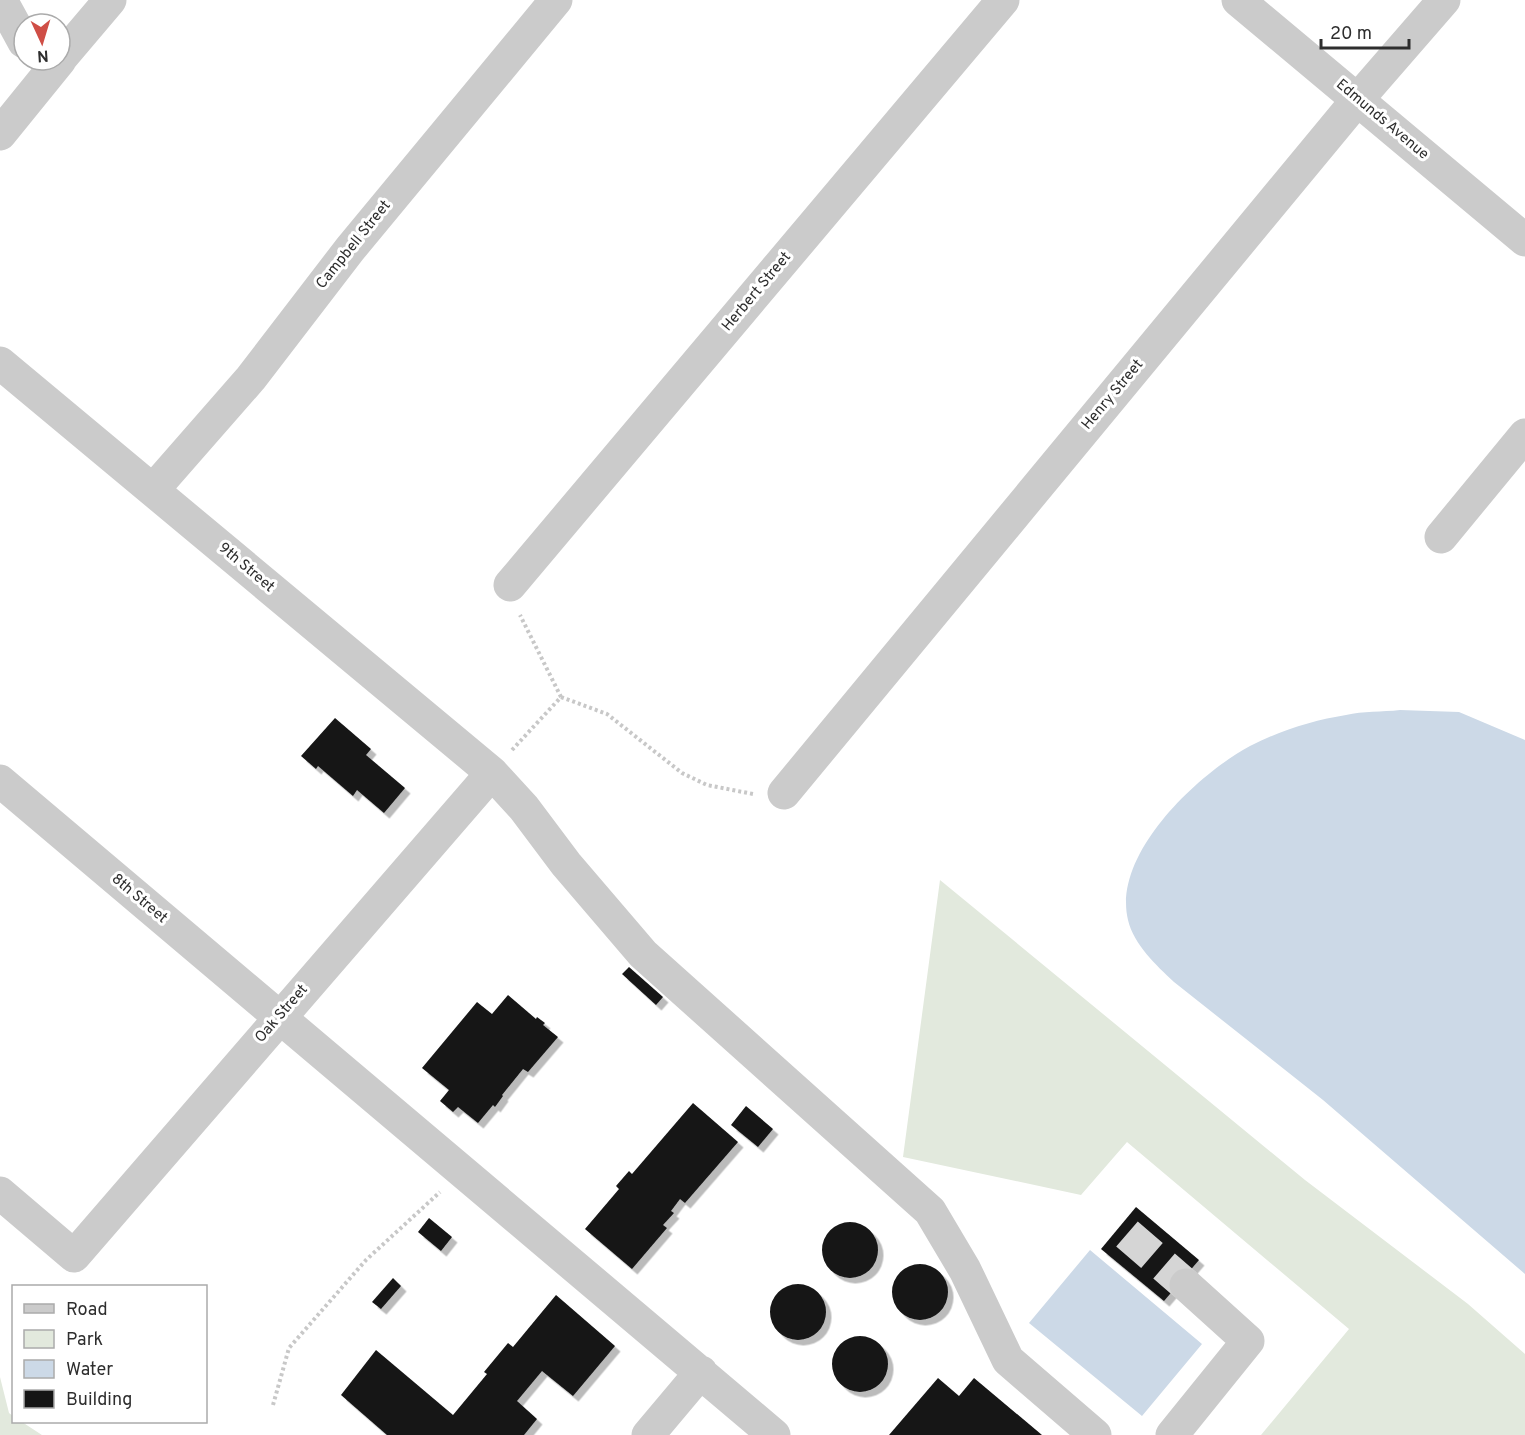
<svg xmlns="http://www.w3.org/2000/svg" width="1525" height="1435" viewBox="0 0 1525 1435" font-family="Overpass,sans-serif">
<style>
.green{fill:#e2e9dd}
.water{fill:#ccd9e7}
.building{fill:#151515;filter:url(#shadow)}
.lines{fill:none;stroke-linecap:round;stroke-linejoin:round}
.minor-tunnel{stroke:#d5d5d5;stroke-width:33;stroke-dasharray:33 16;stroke-linecap:butt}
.path{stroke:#c8c8c8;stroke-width:4;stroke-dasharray:3 3;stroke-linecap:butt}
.minor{stroke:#cbcbcb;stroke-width:33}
.labels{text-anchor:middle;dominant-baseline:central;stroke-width:6;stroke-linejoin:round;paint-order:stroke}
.street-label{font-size:15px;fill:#2e2e2e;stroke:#fff}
</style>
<defs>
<filter id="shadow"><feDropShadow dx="5.5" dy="5.5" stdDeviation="0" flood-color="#0004"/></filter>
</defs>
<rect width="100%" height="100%" fill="#fff"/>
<path class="green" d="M940,880l365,300 163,124 57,50v81h-264l88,-106 -222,-187 -46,53 -178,-38z
M0,1377l9,36 4,3 1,6h8l20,13h-42z"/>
<path class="water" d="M1400,710l59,2 66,28v534l-202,-174 -149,-118c-18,-17 -40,-37 -46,-62 -16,-66 70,-146 122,-174 29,-15 64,-26 96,-31 17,-4 36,-3 54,-5z
M1090,1250l112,94 -60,72 -113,-93z"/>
<path class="building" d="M335,718l36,31 -5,6 39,33 -21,25 -27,-23 -4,6 -35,-30 -2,3 -15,-13z
M629,967l34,30 -7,8 -34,-31z
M508,995l28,24 1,-2 8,6 -2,2 15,12 -30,35 -5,-3 -21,26 1,1 -8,11 -2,-2 -15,18 -20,-16 -5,5 -13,-11 9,-11 -27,-22 55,-66 15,12z
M693,1103l45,39 -53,61 -5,-4 -9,12 3,2 -11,12 4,3 -35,41 -47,-40 34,-40 -3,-3 13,-15 3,3z
M746,1106l27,23 -15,18 -27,-22z
M1136,1207l63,53 -35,41 -63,-52z
M429,1218l23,19 -11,14 -23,-19z
M822 1250a28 28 0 1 1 56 0a28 28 0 1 1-56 0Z
M892 1292a28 28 0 1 1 56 0a28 28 0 1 1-56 0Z
M393,1278l8,8 -20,23 -9,-7z
M770 1312a28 28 0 1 1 56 0a28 28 0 1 1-56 0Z
M556,1295l59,51 -42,50 -31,-25 -25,30 20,18 -13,16h-137l-46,-40 35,-45 77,65 34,-41 -3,-2 24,-29 5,4z
M832 1364a28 28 0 1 1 56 0a28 28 0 1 1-56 0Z
M938,1378l21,18 15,-18 68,57h-153z"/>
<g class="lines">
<path class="minor-tunnel" d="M1127,1234l59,51"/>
<path class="path" d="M561,697l46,17 75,59 25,12 46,9
M512,750l49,-53 -41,-82
M273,1405l16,-57 77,-88 74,-68"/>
<path class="minor" d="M1,0l23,42
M1238,0l287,240
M60,59l50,-59
M0,134l60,-74
M0,363l492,410 32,35 42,56 77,90 287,257 35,59 43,90 87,75
M153,490l98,-112 99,-129 206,-249
M1441,537l84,-102
M510,585l493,-585
M0,781l774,654
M784,793l574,-694 86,-99
M0,1193l74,63 418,-483
M648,1435l53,-63
M1172,1435l76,-94 -62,-56"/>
</g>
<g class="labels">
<g class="street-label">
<text transform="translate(1382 120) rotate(40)">Edmunds Avenue</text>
<text transform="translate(354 245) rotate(-51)">Campbell Street</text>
<text transform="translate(757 292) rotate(-50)">Herbert Street</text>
<text transform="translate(1113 395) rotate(-50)">Henry Street</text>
<text transform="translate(246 568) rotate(40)">9th Street</text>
<text transform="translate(139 899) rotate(40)">8th Street</text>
<text transform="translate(282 1014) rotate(-49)">Oak Street</text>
</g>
</g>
<rect x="12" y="1285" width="195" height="138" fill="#ffffff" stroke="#ababab" stroke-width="1.5"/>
<rect x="24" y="1304" width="30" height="9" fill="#cbcbcb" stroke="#ababab" stroke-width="1.5"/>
<text x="66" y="1315" font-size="18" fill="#2e2e2e">Road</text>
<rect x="24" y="1330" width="30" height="18" fill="#e2e9dd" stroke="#ababab" stroke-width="1.5"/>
<text x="66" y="1345" font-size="18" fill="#2e2e2e">Park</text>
<rect x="24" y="1360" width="30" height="18" fill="#ccd9e7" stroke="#ababab" stroke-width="1.5"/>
<text x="66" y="1375" font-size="18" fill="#2e2e2e">Water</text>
<rect x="24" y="1390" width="30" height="18" fill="#151515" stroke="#ababab" stroke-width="1.5"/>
<text x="66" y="1405" font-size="18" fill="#2e2e2e">Building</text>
<g transform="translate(42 42) rotate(176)"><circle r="28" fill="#ffffff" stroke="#ababab" stroke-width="1.5"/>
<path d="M0-4.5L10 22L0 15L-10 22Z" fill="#cf4e46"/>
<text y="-9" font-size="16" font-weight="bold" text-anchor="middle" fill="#2e2e2e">N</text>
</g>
<path d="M1321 39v9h88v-9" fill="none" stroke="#2e2e2e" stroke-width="3"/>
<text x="1330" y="39" font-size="18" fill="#2e2e2e" stroke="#ffffff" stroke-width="4.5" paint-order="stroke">20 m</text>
</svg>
